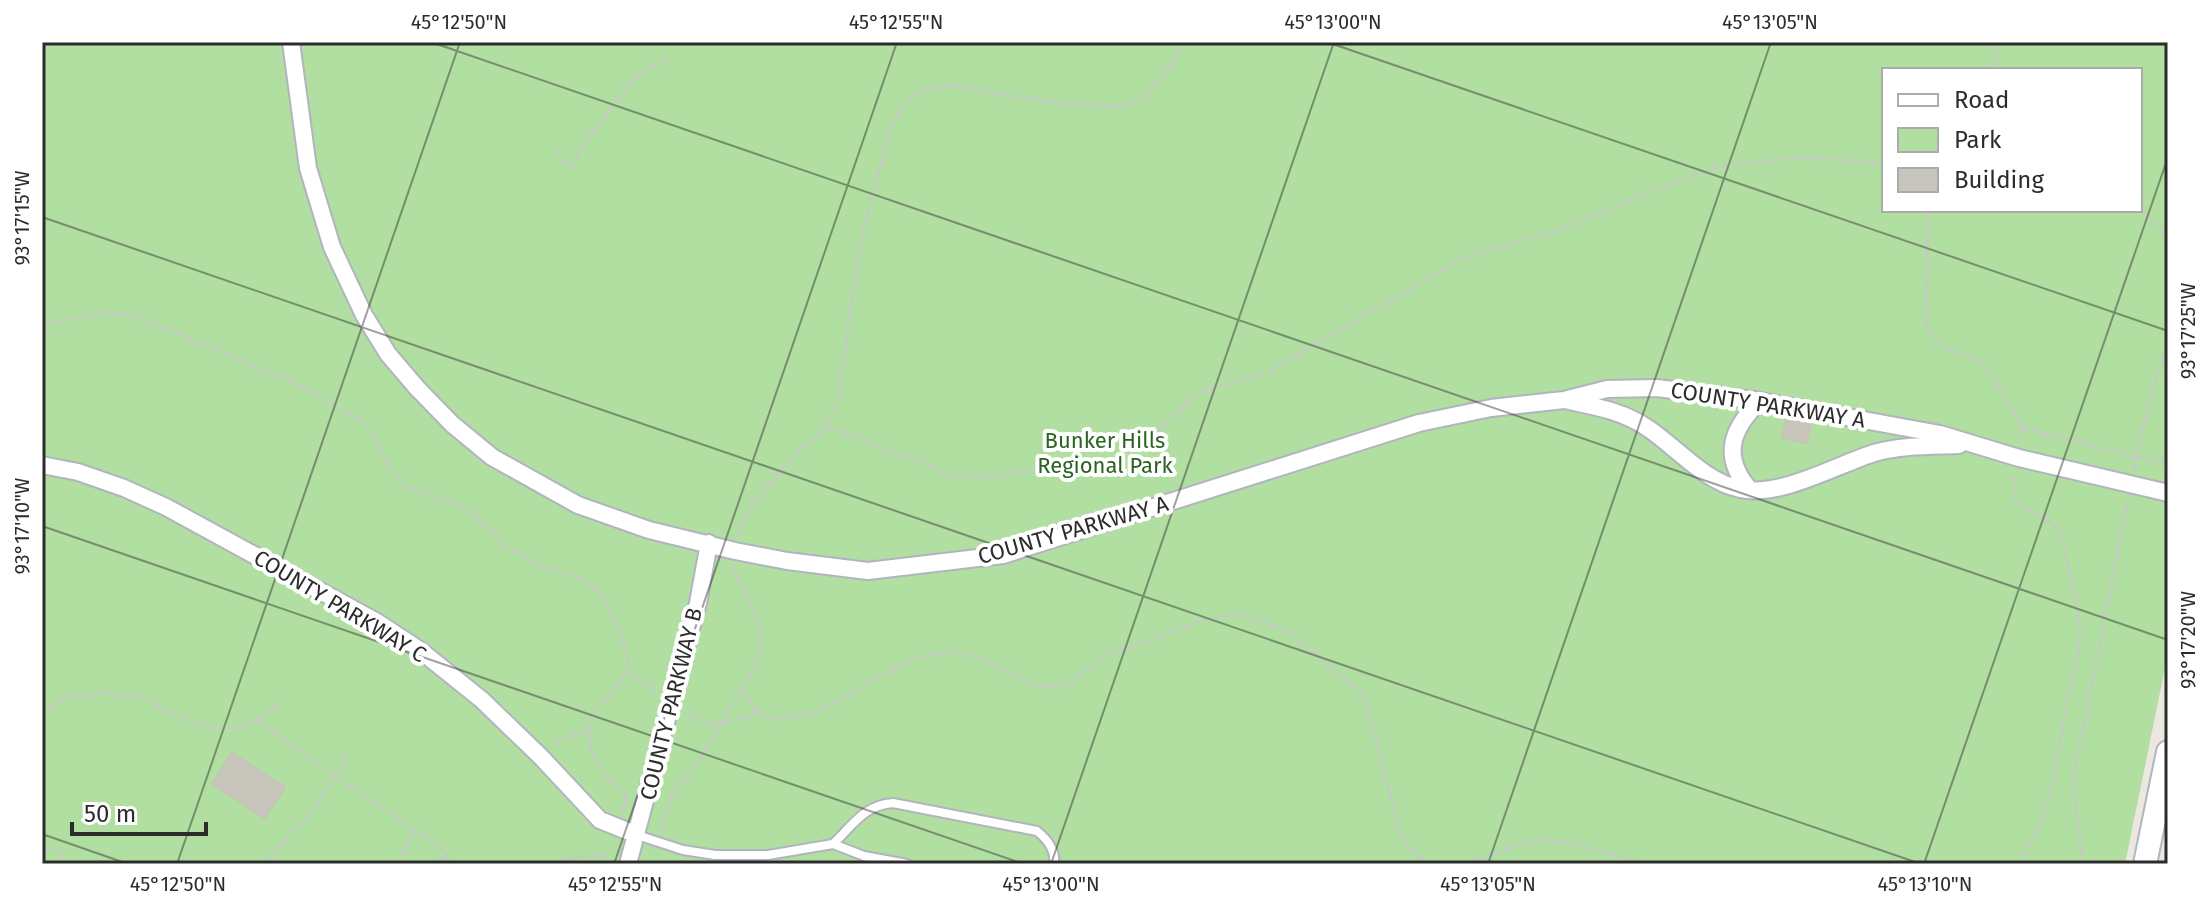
<svg xmlns="http://www.w3.org/2000/svg" width="2210" height="906" viewBox="0 0 2210 906" font-family="'Fira Sans',sans-serif">
<style>
.green{fill:#b1dea1;fill-rule:evenodd}
.building{fill:#c8c5bd;stroke:#c7c3b9;stroke-width:2}
.lines{fill:none;stroke-linecap:round;stroke-linejoin:round}
.service-casing{stroke:#b2b4be;stroke-width:12}
.minor-casing{stroke:#b2b4be;stroke-width:20}
.secondary-casing{stroke:#b2b4be;stroke-width:26}
.path{stroke:#c8c8c8;stroke-width:3;stroke-dasharray:6 4;stroke-linecap:butt}
.service{stroke:#fff;stroke-width:8}
.minor{stroke:#fff;stroke-width:16}
.secondary{stroke:#fff;stroke-width:22}
.ticks{fill:none;stroke:#2c2c2c;stroke-width:2;stroke-opacity:0.45}
.labels{text-anchor:middle;dominant-baseline:central;stroke-width:8;stroke-linejoin:round;paint-order:stroke}
.street-label{font-size:22px;fill:#2c2c2c;stroke:#fff}
.park-label{font-size:22px;fill:#2a6321;stroke:#fff}
.neatline{fill:none;stroke:#2c2c2c;stroke-width:3}
.ticks-label{font-size:20px;text-anchor:middle;fill:#2c2c2c}
</style>
<rect width="100%" height="100%" fill="#ece7df"/>
<path class="green" d="M42,42h2126v611l-43,211h-2083zM1884,70h256v140h-256z"/>
<path class="building" d="M1786,418l25,5 -4,20 -25,-5z
M232,753l53,34 -21,31 -52,-34z"/>
<g class="lines">
<defs>
<path id="service" d="M637,835l46,15 32,5h53l65,-11 31,12 43,8
M833,844c20,-19 31,-39 60,-41l144,28c11,9 19,19 17,33"/>
<path id="minor" d="M291,42l17,126 24,79 32,68 24,39 29,34 35,36 40,33 86,48 71,25 86,21 52,10 81,10 135,-16 416,-132 72,-15 73,-8 43,-11 50,-1 103,13 180,33 79,24 149,35
M1569,401c29,6 56,11 80,28 28,19 56,53 91,60 40,9 96,-24 134,-36 28,-8 57,-7 85,-8
M42,465l36,7 46,16 42,19 211,115 44,29 61,49 59,57 59,63 37,15
M1750,490c-29,-33 -19,-61 10,-89
M628,864l70,-261 11,-60"/>
<path id="secondary" d="M2145,864l23,-112"/>
</defs>
<use href="#service" class="service-casing"/>
<use href="#minor" class="minor-casing"/>
<use href="#secondary" class="secondary-casing"/>
<path class="path" d="M1996,42v28
M42,54l8,-12
M558,151l5,10 10,5 10,-22 48,-62 36,-25
M2140,205l28,35
M1927,210l-1,114c14,35 41,23 63,46 8,9 12,22 18,32 10,17 17,18 14,39
M42,324l68,-11 22,2 168,70 62,36 11,12 14,32 14,17 10,6 58,22 38,37 33,18 42,15 16,10 9,13 15,34 7,31c-9,19 -27,32 -37,50 -14,27 16,64 36,80
M826,426l100,38 27,13h34l62,-9 47,-24 59,-9 41,-42 73,-21 192,-113 108,-32 66,-29 82,-31 81,-10 86,6
M2023,428l145,37
M2134,470l15,-68 19,-60
M2015,476l1,26c14,13 34,15 45,31 6,31 17,66 19,97 1,23 -9,49 -13,72 -12,68 -11,103 -51,162
M738,536c12,-44 58,-79 88,-110l12,-27c12,-83 20,-168 47,-248 5,-17 9,-38 22,-50 12,-12 30,-15 46,-16 34,6 152,30 179,18 24,-11 39,-40 53,-61
M627,671l29,19
M742,690l16,24
M42,714l17,-14 45,-8 42,7 50,26 40,3 20,-8 24,-16
M687,715l17,7 16,2 38,-10 18,5 37,-5 101,-56 40,-7 38,12 39,22 30,2 11,-4 34,-29 54,-16 20,-11 56,-14 30,9 30,16 66,56 5,10 31,121 11,23 22,16
M257,721l166,115 19,13 13,15
M553,743l34,-13
M622,813l4,-15
M660,829l11,-31 34,-47 55,-95 1,-29 -28,-60
M42,851l13,-3 15,16
M264,864l55,-62 30,-48
M397,864l17,-34
M420,864l29,-7
M553,864l16,-6 43,-3
M1466,864c23,-9 48,-20 72,-23 25,-3 86,17 112,23
M2078,864l4,-8 -9,-76 55,-279"/>
<use href="#service" class="service"/>
<use href="#minor" class="minor"/>
<use href="#secondary" class="secondary"/>
</g>
<path class="ticks" d="M431,42l1737,598M1327,42l841,289M42,217l1879,647M42,526l982,338M42,834l86,30M177,864l283,-822M614,864l283,-822M1051,864l283,-822M1488,864l283,-822M1924,864l244,-707"/>
<g class="labels">
<g class="street-label">
<text transform="translate(1768 405) rotate(9)">COUNTY PARKWAY A</text>
<text transform="translate(1073 530) rotate(-16)">COUNTY PARKWAY A</text>
<text transform="translate(340 606) rotate(31)">COUNTY PARKWAY C</text>
<text transform="translate(671 704) rotate(-76)">COUNTY PARKWAY B</text>
</g>
<g class="park-label">
<text x="1105" y="440">Bunker Hills<tspan x="1105" dy="25">Regional Park</tspan></text>
</g>
</g>
<rect width="2210" height="906" fill="none" stroke="#ffffff" stroke-width="88"/>
<rect x="1882" y="68" width="260" height="144" fill="#ffffff" stroke="#ababab" stroke-width="2"/>
<rect x="1898" y="94" width="40" height="12" fill="#ffffff" stroke="#ababab" stroke-width="2"/>
<text x="1954" y="108" font-size="24" fill="#2c2c2c">Road</text>
<rect x="1898" y="128" width="40" height="24" fill="#b1dea1" stroke="#ababab" stroke-width="2"/>
<text x="1954" y="148" font-size="24" fill="#2c2c2c">Park</text>
<rect x="1898" y="168" width="40" height="24" fill="#c8c5bd" stroke="#ababab" stroke-width="2"/>
<text x="1954" y="188" font-size="24" fill="#2c2c2c">Building</text>
<path d="M72 822v12h134v-12" fill="none" stroke="#2c2c2c" stroke-width="4"/>
<text x="84" y="822" font-size="24" fill="#2c2c2c" stroke="#ffffff" stroke-width="6" paint-order="stroke">50 m</text>
<rect x="44" y="44" width="2122" height="818" class="neatline"/>
<g class="ticks-label">
<text x="459" y="29">45°12'50"N</text>
<text x="896" y="29">45°12'55"N</text>
<text x="1333" y="29">45°13'00"N</text>
<text x="1770" y="29">45°13'05"N</text>
<text transform="translate(22 218) rotate(-90)" y="7">93°17'15"W</text>
<text transform="translate(2188 331) rotate(-90)" y="7">93°17'25"W</text>
<text transform="translate(22 526) rotate(-90)" y="7">93°17'10"W</text>
<text transform="translate(2188 640) rotate(-90)" y="7">93°17'20"W</text>
<text x="178" y="891">45°12'50"N</text>
<text x="615" y="891">45°12'55"N</text>
<text x="1051" y="891">45°13'00"N</text>
<text x="1488" y="891">45°13'05"N</text>
<text x="1925" y="891">45°13'10"N</text>
</g>
</svg>
